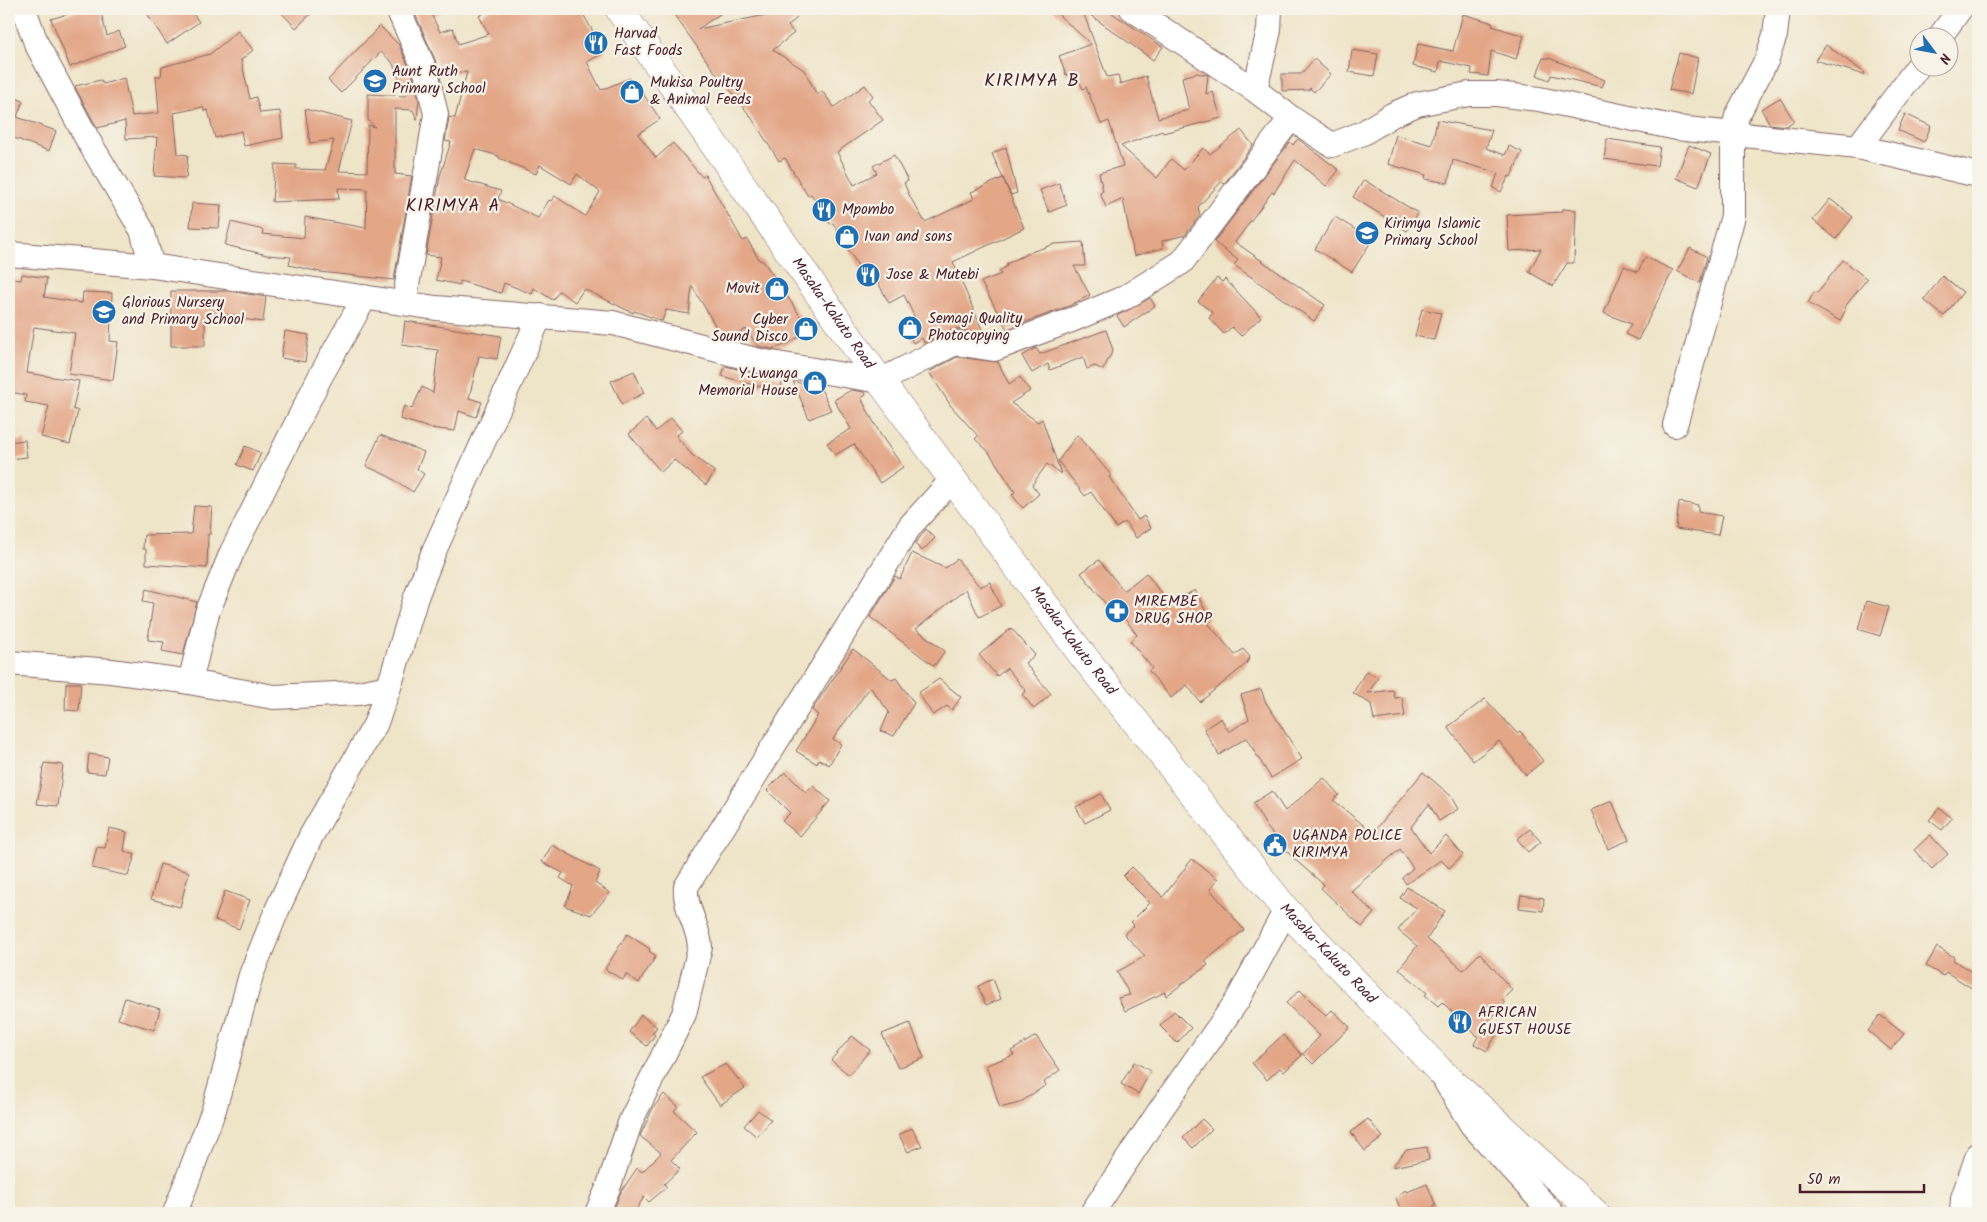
<svg xmlns="http://www.w3.org/2000/svg" width="1987" height="1222" viewBox="0 0 1987 1222" font-family="Kalam,sans-serif">
<style>
.building{fill:#e3a687;fill-rule:evenodd}
.lines{fill:none;stroke-linecap:round;stroke-linejoin:round}
.minor-casing{stroke:#836462;stroke-width:26}
.highway-casing{stroke:#836462;stroke-width:29}
.minor{stroke:#fff;stroke-width:24}
.highway{stroke:#fff;stroke-width:28}
.labels{text-anchor:middle;dominant-baseline:central;stroke-width:4.5;stroke-linejoin:round;paint-order:stroke}
.poi-label{font-size:15px;fill:#4a1f2b;stroke:#f7f3e8;text-anchor:start}
.street-label{font-size:15px;fill:#4a1f2b;stroke:#f7f3e8}
.quarter-label{font-size:18px;letter-spacing:1px;fill:#4a1f2b;stroke:#f7f3e8}
</style>
<rect width="100%" height="100%" fill="#f7f3e8"/>
<filter id="ink" filterUnits="userSpaceOnUse"><feTurbulence type="fractalNoise" baseFrequency=".02" numOctaves="2"/><feDisplacementMap in="SourceGraphic" scale="10" xChannelSelector="R" yChannelSelector="G"/><feConvolveMatrix kernelMatrix="1 2 1 2 8 2 1 2 1" color-interpolation-filters="sRGB"/></filter>
<filter id="wash" filterUnits="userSpaceOnUse"><feTurbulence type="fractalNoise" baseFrequency=".0096" numOctaves="4" result="noise"/><feDisplacementMap in="SourceGraphic" scale="20" xChannelSelector="R" yChannelSelector="G"/><feGaussianBlur stdDeviation="1.12" result="paint"/><feColorMatrix in="noise" values="0 0 0 0 0 0 0 0 0 0 0 0 0 0 0 0 0 1.4 0 .05"/><feComposite in="paint" operator="in"/></filter>
<g filter="url(#wash)">
<rect width="100%" height="100%" fill="#eee4c8"/>
<g id="blocks">
<path class="building" d="M84,9h16l7,27 12,-5 6,15 -55,21 -19,-48z
M144,9h46l9,13 -32,22z
M278,9h38l-20,19z
M413,9h35l-16,7 8,16 13,-4 5,16 31,-10 -10,-18 12,-7h89l25,43 -18,10 14,28 29,-12 7,17 5,-3 18,27 -22,15 18,24 17,-15 29,34 3,-2 38,66 4,-2 13,22 2,-1 14,19 33,51 -21,14 -16,5 -14,-3 -12,-17 -17,10 -7,-2 -30,-51 -3,28 -23,-4 -4,11 -28,-10 -1,2 -49,-24 -9,13 -16,-11 -6,9 -19,-12 -2,6 -28,-11 -3,10 -41,-12v4l-24,-5 5,-23 -15,-2 14,-79 11,-34 -6,-1 4,-24 6,1 12,-46 -19,2 -1,-4 -7,1zM475,149l24,7v2l37,16 4,-9 31,19 6,-10 23,18 -15,24 -30,-20 -4,5 -2,-1 -11,18 -40,-19 3,-8 -37,-11z
M670,9h57l-29,20 92,-19 7,8 -9,8 6,7 -21,17 31,20 13,25 5,-4 12,16 31,-22 8,11 -5,4 15,20 -46,32 17,33 23,-12 -4,-7 21,-11 14,26 -4,2 6,14 15,25 49,-23 -3,-7 32,-14 21,50 -71,34 31,72 -27,-5 -8,2 -25,12 -2,-5 -9,5 -9,-18 12,-5 -12,-25 -15,8 -13,-24 -8,4 -35,-60 -3,1 -19,-30 -3,2 -23,-38 -6,3 -28,-44 -28,-36 -1,1z
M1052,9h54l57,38 -10,13 -71,-51 25,68 11,-2 2,9 26,-8 12,42 31,-8 -7,-33 15,-4 11,2 -2,19 7,-2 8,26 -58,15 -1,-2 -41,15 36,32 14,-19 13,11 19,-22 7,6 31,-24 12,15 -29,39 -2,-3 -24,26 2,8 -15,20 -23,6 1,7 -29,8 -11,-57 -17,8 -6,-14 3,-2 -4,-18 24,-7 -14,-45 -8,3 -15,-37 -3,2 -8,-17 -9,3 -7,-19 32,-12z
M1463,14l30,9 -1,3 32,10 -8,23 -25,-8 -3,25 -17,-2 1,-6 -32,-7 -2,11 -25,-6 5,-22 35,7z
M380,26l19,19 14,31 6,24 -2,20 -4,-10 -18,-1v65l17,2 -18,104 -74,-8 -31,-7 2,-8 -24,-2 -42,-10 6,-23 32,8 -1,4 42,4 1,-21 61,11 1,-39 -29,-1 1,11 -67,3 3,-38 21,1v4l29,1 9,-30 -24,3 -5,-34 47,12 -13,50 28,1 1,-47 7,2 -7,-7v-26l39,2 -15,-34 -11,-10 -40,41 -13,-13z
M238,31l15,19 -12,10 9,39 6,-2 4,16 20,-2 3,27 -39,8 -3,-15 -26,7 -7,-28 -4,1 -1,-4 -29,6 4,41 10,1 -2,23 -32,-2 3,-39 -31,2 -1,-18 -28,7 -21,-39 -1,-3 26,-6 2,4 21,-6 8,38 27,-3 -3,-37h5l1,-9 48,-13z
M1826,45l39,28 -1,2 -49,-15z
M1352,50l26,4 -4,22 -25,-4z
M1679,53l19,5 -7,36 -22,-4z
M1543,58h6l56,22 -3,7 -51,-12 -2,5 -12,-5z
M1314,59l17,15 -17,18 -4,-4 -1,2 -27,1v-17h19z
M9,95l14,6 -6,16 39,14 -7,20 -40,-15z
M1780,98l14,23 -8,5 -16,-2 -9,-15z
M1905,114l26,12 -7,16 -26,-12z
M1437,120l55,10 -6,18 19,7 4,-9 13,6 -11,25 -2,-1 -8,16 -8,-4 5,-15 -45,-13 -5,23 -23,-4 1,-4 -38,-11 8,-29 36,10z
M1298,139l41,31 -13,16 -31,-26 -21,33 -2,-1 -37,50 90,63 -11,16 -80,-56 4,-5 -24,-18 76,-100 3,3z
M1607,139l53,8 -3,19 -53,-7z
M1689,145l22,9 -13,33 -22,-9z
M1006,147l11,46 -6,2 -19,-41z
M1364,180l54,33 -11,18 -54,-34z
M1059,183l8,22 -18,7 -9,-22z
M1830,199l23,18 -17,22 -23,-19z
M192,203l29,2 -2,23 -29,-1z
M1562,209l14,1 -2,53h-7l-14,23 -24,-14 12,-23 -32,2 -2,-36 55,-3z
M1335,217l37,23 -20,32 -37,-23z
M1083,242l2,24h-11l16,29 -21,11 -62,23 -26,-47 20,-8 -2,-3 8,-5 -1,-2 25,-12 24,-8z
M1690,248l17,9 -7,26 -23,-12z
M1645,257l28,13 -35,70 -13,-6 6,-10 -27,-11 20,-47 14,6z
M1843,260l24,19 -23,29 2,1 -6,12 -32,-18 6,-11 3,1z
M22,274l25,4 -3,19 38,6 1,-11 29,1 -2,48 8,1 -5,38 -44,-6 6,-41 -41,-6 -7,46 52,8 -6,28 5,2 -8,33 -29,-7 8,-31 -24,-4 1,-7 -17,-3v-73l4,-25h-3l3,-15 8,1z
M1942,276l21,16 -19,24 -20,-16z
M1217,278l5,4 3,-3 36,38 -20,19 -9,-9 -8,7 -15,-16 4,-5 -15,-12z
M171,291h57l38,6 -3,25 -21,-3 1,-4h-38v31h-34z
M1150,298l5,8 -31,21 -7,-11z
M1422,309l19,4 -7,27 -19,-4z
M405,321l96,15 -4,23 -18,-3 -10,42 13,4 -6,15 -17,-6 -4,20 -25,-3 -30,-9 4,-13 8,3 10,-22 11,6 5,-43 -36,-5z
M1106,330l7,20 -10,20 -8,-4 -8,3 -4,-12 -33,13 -2,-6 -16,9 -10,-17 14,-8 4,6z
M285,331l24,4 -4,27 -24,-4z
M957,357l41,5 11,22 11,-7 10,14 -19,12 27,19 4,-3 19,55 -14,-10 -15,21 7,9 -16,14 -11,-13 3,-3 -27,-41 -13,-12 3,-3 -27,-30 -22,-34z
M725,366l32,8 27,5 -5,12 -17,-7 -1,3 -39,-11z
M634,371l10,22 -22,11 -11,-23z
M793,381l28,8 10,21 -22,9z
M851,390l13,2 2,3 -5,3 19,36 23,33 -23,16 -26,-39 -19,11 -8,-12 24,-14 -17,-29z
M671,418l11,13 -6,5 15,18 24,18 -9,13 -32,-25 -13,12 -32,-38 17,-15 10,12z
M380,435l44,17 -7,17 7,5 -11,18 -25,-16 -22,-10z
M1077,435l34,40 -2,2 29,43 6,-4 7,12 -15,10 -11,-16 -9,6 -25,-36 -6,4 -27,-35z
M25,440l2,17 -18,2v-17z
M245,446l16,7 -8,18 -16,-6z
M1679,502l19,3v7l24,4 -4,19 -42,-6z
M194,506l18,1 -2,27h-2l-1,34 -61,-4v-15h-3l1,-14 47,-1z
M926,529l9,9 -13,13 -7,-7z
M912,553l33,15 12,-9 23,28 10,-5 11,24 -22,11 -13,-28 -50,40 29,22 -11,15 -64,-49 25,-41 5,3z
M1099,560l25,31 22,-18 23,31 26,-14 14,28 -3,3 29,34 8,-6 7,8 -4,7 -46,38 -13,-17 -16,13 -22,-27 3,-3 -22,-27 7,-6 -23,-31 -5,4 -28,-35z
M146,589l51,13 -14,53 -21,-4 2,-9 -16,-2 5,-37 -10,-2z
M1866,601l23,6 -9,29 -22,-7z
M1011,628l24,27 -10,8 26,31 -17,15 -12,-15 4,-3 -19,-23 -10,8 -18,-21z
M853,649l39,31 4,-2 18,25 -20,33 -13,-5 8,-19 -19,-25 -37,52 8,5 -12,21 -10,-6 -2,5 -21,-13 22,-36 -6,-5z
M1366,671l12,7 -10,15 25,-3 2,8 7,-1 3,19 -31,4 -3,-16 -18,-11z
M939,679l22,18 -9,13 -5,-4 -14,9 -15,-22z
M66,683h15l-2,28 -14,-1z
M1261,689l4,12 37,58 -31,19 -25,-40 -27,17 -15,-26 17,-11 8,14 20,-13 -8,-24z
M1485,699l32,34 3,-2 23,30 -17,14 -27,-34 -26,20 -25,-34z
M89,754l19,3 -3,17 -18,-2z
M44,763l19,2 -5,41 -21,-2z
M785,772l21,21 7,-7 17,15 -30,35 -18,-15 8,-8 -23,-23z
M1423,772l27,23 8,14 -19,12 -10,-17 -18,23 18,26 17,-17 17,19 -14,13 -8,-8 -35,24 -4,-6 11,-10 -13,-19 -49,42 23,22 -12,14 -41,-39 3,-3 -32,-28 -26,-31 -13,-23 19,-12 13,20 39,-33 15,17 -6,5 40,33z
M1101,794l9,16 -25,13 -9,-16z
M1612,801l17,39 -21,9 -17,-39z
M1939,808l13,10 -10,12 -13,-10z
M109,828l18,4 -3,19 11,4 -7,21 -36,-8 5,-21 8,1z
M1530,829l11,13 -13,10 -11,-13z
M1930,835l18,19 -16,15 -18,-19z
M552,845l48,26 -5,12 15,10 -19,22 -26,-9 8,-20 -13,-8 3,-5 -21,-11z
M1192,859l26,20 -8,10 34,41 -39,31 3,4 -42,31 -1,-4 -40,19 -7,-13 12,-3 -13,-23 28,-16 -21,-22 10,-9 -3,-3 19,-19 -27,-27 9,-9 31,30z
M160,864l29,8 -9,35 -29,-8z
M1407,887l38,24 -18,28 36,31 17,-17 32,37 -10,10 3,3 -21,23 13,7 -10,18 -13,-7 4,-7 -36,-35 -4,4 -13,-11 2,-2 -28,-24 18,-23 -19,-16 19,-22 -17,-10z
M225,891l25,9 -11,29 -24,-9z
M1521,895l23,3 -1,13 -24,-3z
M627,934l23,15 -1,2 7,5 -17,27 -13,-9 -3,6 -18,-11z
M1937,947l17,10 -1,3 25,16v16l-32,-20 -3,4 -17,-10z
M993,979l8,20 -15,6 -8,-19z
M1300,990l26,26 6,-6 18,17 -37,37 -10,-10 17,-18 -34,-33z
M125,998l35,11 -6,21 -36,-11z
M1174,1011l17,17 -14,15 -17,-17z
M641,1015l16,12 -5,6 3,2 -8,11 -18,-14z
M1880,1015l24,19 -13,16 -23,-19z
M910,1023l14,35 -26,10 -16,-34z
M1283,1035l19,20 -18,17 -4,-4 -13,12 -15,-17z
M852,1036l18,14 -21,25 -18,-15z
M1036,1036l24,34 -16,12 2,3 -27,18 -19,5 -14,-43 28,-10 -3,-4z
M1134,1062l17,9 -13,23 -17,-10z
M726,1064l19,24 -25,17 -20,-28z
M664,1094l14,12 -4,5 23,21 -26,28 9,9 -16,15 3,3 -18,15 -5,-5 -10,16h-22l9,-21 16,-24 5,4 19,-19 -21,-17 13,-28z
M758,1110l13,10 -14,17 -13,-11z
M1202,1119l10,10 -19,19 -10,-10z
M1368,1119l15,18 -18,14 -14,-19z
M912,1128l10,18 -14,6 -9,-17z
M1427,1147l2,13 -37,7 14,-17z
M1427,1184l9,22 -9,3 4,4h-29l-6,-15 9,-8 2,2z"/>
</g>
</g>
<g filter="url(#ink)">
<use href="#blocks" fill-opacity="0" stroke="#836462" stroke-width="1"/>
<g class="lines">
<defs>
<path id="minor" d="M24,9l12,34 53,99 53,88 10,36
M398,9l28,63 10,42 -32,189
M1132,9l123,81 36,28
M1939,38l21,-29
M1255,90l14,-60 1,-21
M1858,147l62,-83
M9,254l143,12 284,42 177,15 147,38 120,20 75,-38 39,6 80,-30 52,-22 56,-35 109,-144 41,27 31,-12 29,-18 25,-11 52,-10h27l43,5 138,29 181,19 120,28
M1675,425l58,-209v-83l4,-17 30,-57 8,-24 3,-26
M9,663l102,8 66,9 97,17 84,-4 31,-6
M190,682l17,-69 25,-61 88,-175 45,-80
M1446,1082l26,43 80,88
M175,1213l39,-104 37,-134 26,-65 34,-74 64,-111 14,-38 27,-90 18,-46 106,-235
M597,1213l11,-25 23,-68 53,-106 16,-67c-1,-21 -16,-39 -14,-60l224,-361 43,-47
M1092,1213l69,-104 76,-108 49,-91
M1962,1213l1,-15 15,-43"/>
<g id="highway">
<path id="s1" d="M619,9l261,372 200,271 206,258 154,161 155,142"/>
</g>
</defs>
<use href="#minor" class="minor-casing"/>
<use href="#highway" class="highway-casing"/>
<use href="#minor" class="minor"/>
<use href="#highway" class="highway"/>
</g>
</g>
<defs>
<symbol id="restaurant-disc" viewBox="-11 -11 22 22"><circle r="9.5" fill="#1f6fb2" stroke="#f7f3e8"/><path d="M-5-6h1v4h1v-4h1v4h1v-4h1v5L-1.5 .5V6h-2V.5L-5-1ZM5-6V6H3V1.5H1.5Q1.5-4 5-6Z" fill="#fff"/></symbol>
<symbol id="school-disc" viewBox="-11 -11 22 22"><circle r="9.5" fill="#1f6fb2" stroke="#f7f3e8"/><path d="M0-5L7-2L0 1L-7-2ZM-4 1L0 2.5L4 1V4Q0 6-4 4Z" fill="#fff"/></symbol>
<symbol id="shop-disc" viewBox="-11 -11 22 22"><circle r="9.5" fill="#1f6fb2" stroke="#f7f3e8"/><path d="M-5-2.5h2.3a2.7 3.5 0 0 1 5.4 0H5L5.5 6h-11ZM-1.5-2.5h3a1.5 2.3 0 0 0-3 0Z" fill="#fff"/></symbol>
<symbol id="pharmacy-disc" viewBox="-11 -11 22 22"><circle r="9.5" fill="#1f6fb2" stroke="#f7f3e8"/><path d="M-2-6h4v4h4v4h-4v4h-4v-4h-4v-4h4Z" fill="#fff"/></symbol>
<symbol id="civic-disc" viewBox="-11 -11 22 22"><circle r="9.5" fill="#1f6fb2" stroke="#f7f3e8"/><path d="M-.6-6.5H3V-4.5H.6V-3L4-1V1h2V6H-6V1h2V-1L-.6-3ZM-1.2 2.5V6h2.4V2.5Z" fill="#fff"/></symbol>
</defs>
<g fill-rule="evenodd">
<use href="#restaurant-disc" x="582" y="29" width="28" height="28"/>
<use href="#school-disc" x="361" y="67" width="28" height="28"/>
<use href="#shop-disc" x="618" y="78" width="28" height="28"/>
<use href="#restaurant-disc" x="810" y="196" width="28" height="28"/>
<use href="#school-disc" x="1353" y="219" width="28" height="28"/>
<use href="#shop-disc" x="833" y="223" width="28" height="28"/>
<use href="#restaurant-disc" x="854" y="261" width="28" height="28"/>
<use href="#shop-disc" x="763" y="275" width="28" height="28"/>
<use href="#school-disc" x="90" y="298" width="28" height="28"/>
<use href="#shop-disc" x="896" y="314" width="28" height="28"/>
<use href="#shop-disc" x="792" y="315" width="28" height="28"/>
<use href="#shop-disc" x="801" y="369" width="28" height="28"/>
<use href="#pharmacy-disc" x="1103" y="597" width="28" height="28"/>
<use href="#civic-disc" x="1261" y="831" width="28" height="28"/>
<use href="#restaurant-disc" x="1446" y="1008" width="28" height="28"/>
</g>
<g class="labels">
<g class="poi-label">
<text x="614" y="34">Harvad<tspan x="614" dy="17">Fast Foods</tspan></text>
<text x="392" y="72">Aunt Ruth<tspan x="392" dy="17">Primary School</tspan></text>
<text x="650" y="83">Mukisa Poultry<tspan x="650" dy="17">&amp; Animal Feeds</tspan></text>
<text x="842" y="210">Mpombo</text>
<text x="1384" y="224">Kirimya Islamic<tspan x="1384" dy="17">Primary School</tspan></text>
<text x="864" y="237">Ivan and sons</text>
<text x="886" y="275">Jose &amp; Mutebi</text>
<text x="760" y="289" text-anchor="end">Movit</text>
<text x="122" y="303">Glorious Nursery<tspan x="122" dy="17">and Primary School</tspan></text>
<text x="928" y="319">Semagi Quality<tspan x="928" dy="17">Photocopying</tspan></text>
<text x="788" y="320" text-anchor="end">Cyber<tspan x="788" dy="17">Sound Disco</tspan></text>
<text x="798" y="374" text-anchor="end">Y.Lwanga<tspan x="798" dy="17">Memorial House</tspan></text>
<text x="1134" y="602">MIREMBE<tspan x="1134" dy="17">DRUG SHOP</tspan></text>
<text x="1292" y="836">UGANDA POLICE<tspan x="1292" dy="17">KIRIMYA</tspan></text>
<text x="1478" y="1013">AFRICAN<tspan x="1478" dy="17">GUEST HOUSE</tspan></text>
</g>
<g class="street-label">
<text stroke="none"><textPath href="#s1" startOffset="372">Masaka-Kakuto Road</textPath></text>
<text stroke="none"><textPath href="#s1" startOffset="778">Masaka-Kakuto Road</textPath></text>
<text stroke="none"><textPath href="#s1" startOffset="1182">Masaka-Kakuto Road</textPath></text>
</g>
<g class="quarter-label">
<text x="1032" y="81">KIRIMYA B</text>
<text x="453" y="206">KIRIMYA A</text>
</g>
</g>
<rect width="1987" height="1222" fill="none" stroke="#f7f3e8" stroke-width="30"/>
<g transform="translate(1934 52) rotate(122)"><circle r="24" fill="#f7f3e8" stroke="#b29e9c"/>
<path d="M0-4L9 19L0 12L-9 19Z" fill="#1f6fb2"/>
<text y="-8" font-size="14" font-weight="bold" text-anchor="middle" fill="#4a1f2b">N</text>
</g>
<path d="M1800 1184v8h124v-8" fill="none" stroke="#4a1f2b" stroke-width="2.5"/>
<text x="1807" y="1184" font-size="15" fill="#4a1f2b" stroke="#f7f3e8" stroke-width="4" paint-order="stroke">50 m</text>
</svg>
